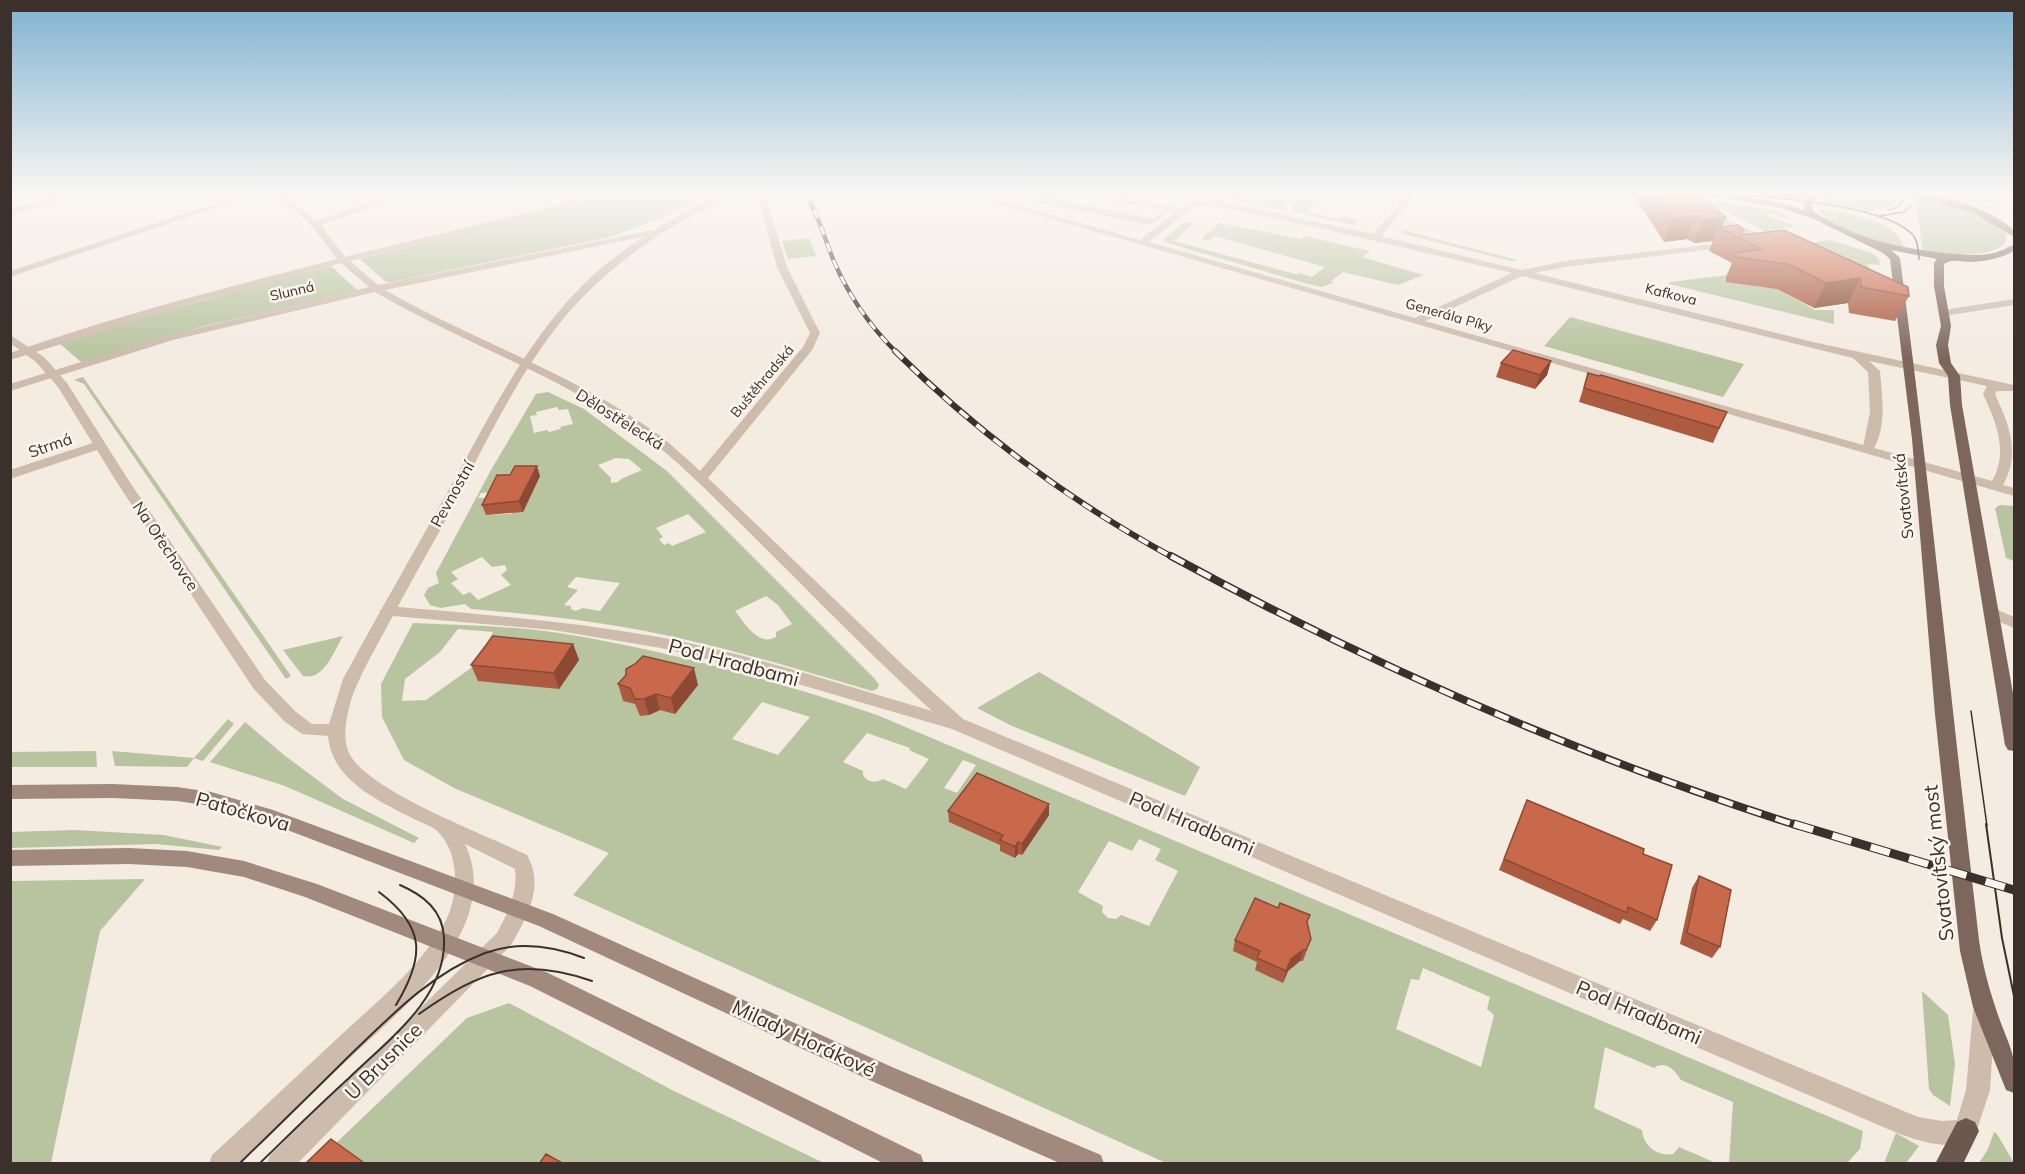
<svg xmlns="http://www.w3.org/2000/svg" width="2025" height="1174" viewBox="0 0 2025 1174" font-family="Mulish,sans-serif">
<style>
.green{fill:#b8c4a0;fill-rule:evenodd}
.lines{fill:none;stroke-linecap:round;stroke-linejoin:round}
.minor{fill:#cdbbac;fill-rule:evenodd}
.tertiary{fill:#cdbbac;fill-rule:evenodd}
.secondary{fill:#a18a7d;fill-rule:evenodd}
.primary{fill:#7d675c;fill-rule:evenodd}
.trunk{fill:#6c584f;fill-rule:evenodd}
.tram-far1{stroke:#3b302b;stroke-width:1.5}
.tram{stroke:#3b302b;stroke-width:2}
.rail-far3-casing{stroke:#3b302b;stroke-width:4.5}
.rail-far2-casing{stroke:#3b302b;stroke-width:6}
.rail-far1-casing{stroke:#3b302b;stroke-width:8}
.rail-casing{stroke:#3b302b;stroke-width:9}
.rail-far3{stroke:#fbf5ee;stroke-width:3;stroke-dasharray:9;stroke-linecap:butt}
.rail-far2{stroke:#fbf5ee;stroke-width:4;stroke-dasharray:11;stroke-linecap:butt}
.rail-far1{stroke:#fbf5ee;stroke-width:5;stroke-dasharray:15;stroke-linecap:butt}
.rail{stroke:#fbf5ee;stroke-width:7;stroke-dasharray:20;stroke-linecap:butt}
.wall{fill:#ac5a40}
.shaded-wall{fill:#8c4a34}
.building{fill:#c8694b;stroke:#8c4a34;stroke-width:1.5}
.labels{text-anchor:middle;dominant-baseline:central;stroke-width:5;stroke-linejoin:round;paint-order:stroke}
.far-street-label{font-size:14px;fill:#3b302b;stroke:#fbf5ee}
.street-label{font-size:16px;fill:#3b302b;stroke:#fbf5ee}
.near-street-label{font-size:20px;fill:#3b302b;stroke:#fbf5ee}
</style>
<rect width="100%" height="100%" fill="#f4ebe1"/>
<path class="green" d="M602,194h109l-51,24 -53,20 -215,44h-6l-26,-23 207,-52z
M998,194h30l125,25 9,-7 5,1 -17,12z
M1250,194h35l2,17 -59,-11z
M1290,194h34l-17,18 31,7 3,-3 17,4 -5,5 -60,-13z
M1841,194l56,1v7c-16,16 -59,6 -79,3l7,-7z
M1947,194h55l12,6 -31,3z
M1915,198c30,6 67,12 90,35l1,8c-13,20 -62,12 -83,10z
M1716,201l62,10 15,10 -22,-7 -4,2 25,8v3l-28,4 -56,-29z
M1818,209c25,4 81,10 86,39 -24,-6 -73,-16 -86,-39z
M1185,222l9,1 -20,18 124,34 2,-2 12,4 13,-10 -110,-31 -7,4 -7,-1 18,-16 82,16 3,-3 66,15 -8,6 61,18 -25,10 -55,-13 -12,9 2,2 -11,4 -14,-3 -144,-42v-3z
M1405,230l8,3 104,27 -6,1 -110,-28z
M809,238l7,18 -28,3 -6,-18z
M1830,240l42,13 7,6 1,6 -12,-1 1,10 -75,-29z
M331,266l27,25 -154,35 -123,36 -23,-20 202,-58z
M1745,273l-9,3 20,10 20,2 39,22h19v14l-165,-40 1,-2z
M1570,317l174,47 -21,33 -179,-51z
M83,377l208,299 -5,3 -202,-295 -10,-4z
M548,392l36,17 83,62 208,208 4,6 -2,4 -5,2c-62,-18 -123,-37 -185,-51 -71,-17 -144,-25 -216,-31l-6,-5 -24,4 -11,-3 -6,-10 4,-7 11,-5 -3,-10 55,-103 45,-76zM557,407l2,3 9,-1 5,15 -13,3 1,2 -12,3 -2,-2 -13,3 -4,-17 7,-1 -1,-3zM616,458l13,1 13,11 -21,9 -3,3 -7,1v-5l-13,-13zM497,492l16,20 -2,2 -25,1 9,-17h-17l3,-5zM688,514l18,18 -34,14 -3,-3 -5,2 -5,-6 4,-2 -7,-9zM482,557l10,10 13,-2 2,5 -6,5 10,10 -33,15 -8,-8 -7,3 -12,-12 7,-4 -7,-7zM576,577l44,6 -20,28 -17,-3 -8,3 -4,-2v-3l-7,-1 14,-15 -11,-3zM766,596l12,9 14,19 -16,8v5c-18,10 -31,-14 -41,-26z
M2000,505l14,1v55l-8,-3 -11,-50z
M413,623c48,2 98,3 146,10 108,17 214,47 318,82l986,416 -3,18 -13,14h-118l4,-61 -52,-22c-6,-10 -16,-20 -27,-12l-49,-21 -11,61 48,22c1,15 15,27 31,24l6,-7 37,16h-550l-593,-268 36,-42 -155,-65 -50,-28 -22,-43 -1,-33zM458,629l35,3 -22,36 -45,32 -24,1 3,-22 35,-27zM762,702l48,15 -32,38 -46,-16zM867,733l43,15 -1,2 20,9 -23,30 -23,-10c-7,4 -15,4 -20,-4v-4l-20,-9zM963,760l13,5 -19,28 -13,-5zM1139,839l22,10 -6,11 23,11 -29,55 -28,-11 -5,4 -8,-1 -6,-6 1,-6 -25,-14 31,-51 23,10zM1307,946l-4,15 -10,-1 -10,22 -28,-12 3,-8zM1423,968l67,29 -3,12 7,6 -13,52 -85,-38 15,-50 8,1z
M343,636c-9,15 -19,45 -40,40l-20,-26z
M1039,672l161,95 -15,29 -173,-70 -35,-18z
M228,719l6,5 -31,37 -9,-3 -7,9 -72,-1 -3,-15 82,7z
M245,722l39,33 59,44 76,39 -5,5 -129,-57 -75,-24z
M96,751l1,16h-86v-15z
M75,830l89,5 58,12 -3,3 -63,-6 -145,4v-16z
M145,879l-45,52 -49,232h-40v-282z
M1922,991l26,24 7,49 -5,42 -17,-11 -4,-6z
M509,1003l163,87 152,73 -462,1 -27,-20 132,-126z
M1994,1132l3,2 17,29h-35l9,-14z
M1896,1133l23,13 -13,17h-22z"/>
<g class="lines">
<path class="minor" d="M68,194h13l-71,21v-6z
M245,194h12l-247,83v-6z
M266,194c18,-1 37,14 50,27l80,-27h12l-87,31 24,32 205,-50 39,-13h12l-45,17 -206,50 28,24 281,-56 2,2 -5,3 -271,56c89,51 190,84 274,145 14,11 28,24 41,36l103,-124 7,-14 -33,-66 -20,-73h8l22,73 33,66 -8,17 -104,128 198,190 57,51 955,398 24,4 15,-1 9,-30 7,-79 3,-7 8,-3 8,3 3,7 -5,79 -16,49c-26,12 -53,3 -79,-7l-943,-403 -209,-61 -82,-20 -108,-18 -171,-15 -3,-4 8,-5c91,8 182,15 272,31 92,17 183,48 273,74 -62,-57 -122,-118 -182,-178 -32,-31 -64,-65 -100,-93 -83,-62 -186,-96 -275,-148l-202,48 -163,51v-7l155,-48 204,-49 -28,-24 -138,37 -193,60v-7c107,-38 218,-66 327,-94l-25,-33 -14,-13z
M965,194h12l163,46 35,-28 -84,-15 -4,-3h16l78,14 10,-7 23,-1 159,34 35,-40h8l-35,42 140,34 44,-9 168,-19 2,2 -5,3 -165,20 -31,6 279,69 201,43v6h-17l-2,3c14,31 26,59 8,91l11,3v8zM1214,206l101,21 197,46 -97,45 -266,-76 44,-35zM1522,276l331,82 15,14 2,40 -6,30 -1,3 -438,-124zM1869,361l118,25 -4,8c13,28 26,58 9,87l-118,-33c13,-24 8,-51 6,-77z
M1684,194h8l24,20 59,28 -8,2c-29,-14 -64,-23 -83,-50z
M2014,299v6l-70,11 -5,-3 5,-3z
M99,441l4,1 2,3 -2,3 -93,31v-9z
M1991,607l23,10v11l-28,-12 -3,-4z"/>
<path class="tertiary" d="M719,194h10c-15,13 -38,21 -55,32 -36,21 -67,46 -96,76 -60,64 -99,157 -141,234 -19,33 -37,66 -55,100 -11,20 -22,40 -30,61 -5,17 -11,42 -2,58 22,38 135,79 177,100 18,31 0,62 -16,90l-214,219h-30l3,-9 227,-222c11,-20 21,-41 18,-64l-50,-25c41,87 -71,171 -126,224 -34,31 -67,64 -100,96h-30l3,-9c44,-40 87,-81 130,-121 37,-34 77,-66 102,-110 15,-26 17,-72 -8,-94 -6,-5 -17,-8 -24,-12 -35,-18 -80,-38 -84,-82l-26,-2 -18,-13 -31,-33 -137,-207 -58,-94 -22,-25 -26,-19v-8l34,22 23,26 62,98 136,199 31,32 16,12h17l14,-45c37,-69 77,-137 115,-206 38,-69 74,-140 132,-195 38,-35 83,-60 129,-84z"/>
<path class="secondary" d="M1926,194h11l22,10 -7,2z
M113,784l64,3 34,5 62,18 280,104 339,153 209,88 3,9h-42l-186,-81 -337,-157 -270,-103 -58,-17 -34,-5 -64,-3 -103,1v-14z
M129,848l58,3 57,10 73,23 229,88 375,183 3,9h-39l-355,-178 -225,-89 -61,-20 -57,-10 -58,-3 -119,2v-16z"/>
<path class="primary" d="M1702,194c33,-2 71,6 102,16v-9l3,-3 -38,-1 -4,-3h59l-12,8 1,9c43,29 93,39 144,43 12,1 24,2 36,-1 8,-1 14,-6 21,-8v6c-13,7 -26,10 -42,11 -10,0 -20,-4 -28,2v22l7,40 -3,19 3,18 9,13 2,29 52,294v52l-6,-1 -3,-5 -55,-340 -2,-29 -9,-13 -3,-18 5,-19 -7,-40v-23l3,-4 -46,-9 9,8c30,227 52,455 79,682 3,22 9,45 16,66 11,36 24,47 19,87l-8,-3 -33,-83 -13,-56 -25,-237 -23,-275 -22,-180 -7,-6 -69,-34 -33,-11z
M1901,194c38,-2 83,11 113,36v7l-40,-24z"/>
<path class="trunk" d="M1966,1118l9,4 4,9 -16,33h-28l22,-42z"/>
<path class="tram-far1" d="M1727,194l22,3
M1740,194c42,5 141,11 171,39 7,6 7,17 8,26
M1889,210c10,-4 15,-5 13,-16
M1879,216l25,-4 7,-7
M1971,711l16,115"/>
<path class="tram" d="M1986,824l16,114 12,58
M379,892c47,35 46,65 17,113
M419,1014c61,-43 100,-58 173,-33
M239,1164c35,-34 70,-68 105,-103 43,-41 85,-87 141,-108 33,-12 68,-7 99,5
M259,1164c30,-29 59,-58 90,-86 38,-37 98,-80 95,-140 -1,-28 -21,-43 -44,-53"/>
<defs>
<path id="rail-far3" d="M805,194c13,19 19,43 28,65 15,36 36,66 63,93"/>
<path id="rail-far2" d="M895,351c84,83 174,150 279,207"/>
<path id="rail-far1" d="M1171,556c200,109 410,201 628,270"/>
<path id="rail" d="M1794,824l220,66"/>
</defs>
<use href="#rail-far3" class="rail-far3-casing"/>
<use href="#rail-far2" class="rail-far2-casing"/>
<use href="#rail-far1" class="rail-far1-casing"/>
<use href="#rail" class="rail-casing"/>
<use href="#rail-far3" class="rail-far3"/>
<use href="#rail-far2" class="rail-far2"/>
<use href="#rail-far1" class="rail-far1"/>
<use href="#rail" class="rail"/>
</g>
<path class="wall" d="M1633,194h65l24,33 187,69 -14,25 -46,-8 -1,-10 -34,5 -37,-19 -51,-7v-5l6,-14 -23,-12 4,-10 -19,2 -7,-4 -23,3z
M1551,361l-4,14 -12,14 -39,-12 5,-14z
M1588,373l139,39 -14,31 -134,-41z
M540,476l-17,36 -37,3 -4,-10z
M573,644l6,16 -20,29 -81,-8 -7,-16z
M635,664l63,21 -23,29 -15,-4 -11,5 -9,1 -5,-12 -12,-3 -5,-17z
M1527,800l116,54 14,66 -7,11 -27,-12 -3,5 -121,-54z
M948,811l101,4 -27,40 -4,-1 -3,4 -15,-7v-6l-51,-23z
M1699,876l21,71 -8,11 -32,-14 12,-56z
M1307,923l4,16 -8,22h-3l-12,10 -5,12 -28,-13 2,-8 -24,-11 2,-11z"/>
<path class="shaded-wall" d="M1696,216l-9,23 -23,3 8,-23z
M1726,217l-5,12 -3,-2 -5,14 -19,2 9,-23z
M1860,278l-12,25 -34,5 12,-25z
M1551,361l-4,14 -12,14 5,-14z
M537,466l3,10 -17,36 -4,-11z
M573,644l6,16 -20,29 -5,-16z
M694,668l4,17 -23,29 -4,-16z
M656,694l4,16 -11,5 -5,-16z
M1049,804v11l-27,40v-11z
M1018,842v12l-3,4v-11z
M1303,950l-3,11 -12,10 -5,12 3,-12 5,-12z"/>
<path class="building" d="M1655,194h43l28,23 -23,3 -7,-4 -24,3z
M1738,225l6,5 -3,5 43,-5 124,57 1,9 -48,-9 -1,-9 -34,5 -38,-19 -52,-7v-4l25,-4 -43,-22z
M1513,350l38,11 -11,14 -39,-12z
M1588,373l11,3 2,-1 126,37 -8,16 -135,-40z
M515,466h22l-18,35 -37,4 15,-30h13z
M493,636l80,8 -19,29 -83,-8z
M643,656l51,12 -23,30 -15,-4 -12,5h-9l-5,-11 -12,-4 8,-9v-6l9,-5z
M977,773l72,31 -27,40 -4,-2 -3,5 -15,-7 3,-5 -55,-24z
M1527,800l117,49 -1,5 29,11 -15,55 -29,-13 -1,6 -123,-54z
M1699,876l32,14 -11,57 -33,-14z
M1255,898l23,10 2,-5 30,12 -3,7 4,17 -5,11h-3l-12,9 -5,12 -29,-13 3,-7 -25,-11z
M331,1139l32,23 -2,2h-56z
M546,1154l18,10h-25z"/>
<linearGradient id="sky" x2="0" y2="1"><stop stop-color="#7eb2d2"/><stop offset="0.54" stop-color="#faf6f2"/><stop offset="1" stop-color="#faf6f2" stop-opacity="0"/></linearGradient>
<rect width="2025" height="358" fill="url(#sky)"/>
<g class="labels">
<g class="far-street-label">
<text transform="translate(292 291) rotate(-13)">Slunná</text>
<text transform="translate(1671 294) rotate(14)">Kafkova</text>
<text transform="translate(1449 315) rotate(16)">Generála Píky</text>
<text transform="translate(762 381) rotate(-50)">Buštěhradská</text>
</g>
<g class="street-label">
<text transform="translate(620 419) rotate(32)">Dělostřelecká</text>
<text transform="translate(50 445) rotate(-19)">Strmá</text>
<text transform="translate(452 494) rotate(-61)">Pevnostní</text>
<text transform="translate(1903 496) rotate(-96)">Svatovítská</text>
<text transform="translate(166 546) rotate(56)">Na Ořechovce</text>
</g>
<g class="near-street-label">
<text transform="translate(734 662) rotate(15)">Pod Hradbami</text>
<text transform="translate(243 811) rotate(16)">Patočkova</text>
<text transform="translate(1192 823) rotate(23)">Pod Hradbami</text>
<text transform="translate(1938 863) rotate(-96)">Svatovítský most</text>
<text transform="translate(1639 1012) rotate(23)">Pod Hradbami</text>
<text transform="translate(804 1038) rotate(25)">Milady Horákové</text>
<text transform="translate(383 1061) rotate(-45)">U Brusnice</text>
</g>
</g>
<rect width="2025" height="1174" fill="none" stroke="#3b302b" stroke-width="24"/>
</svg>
